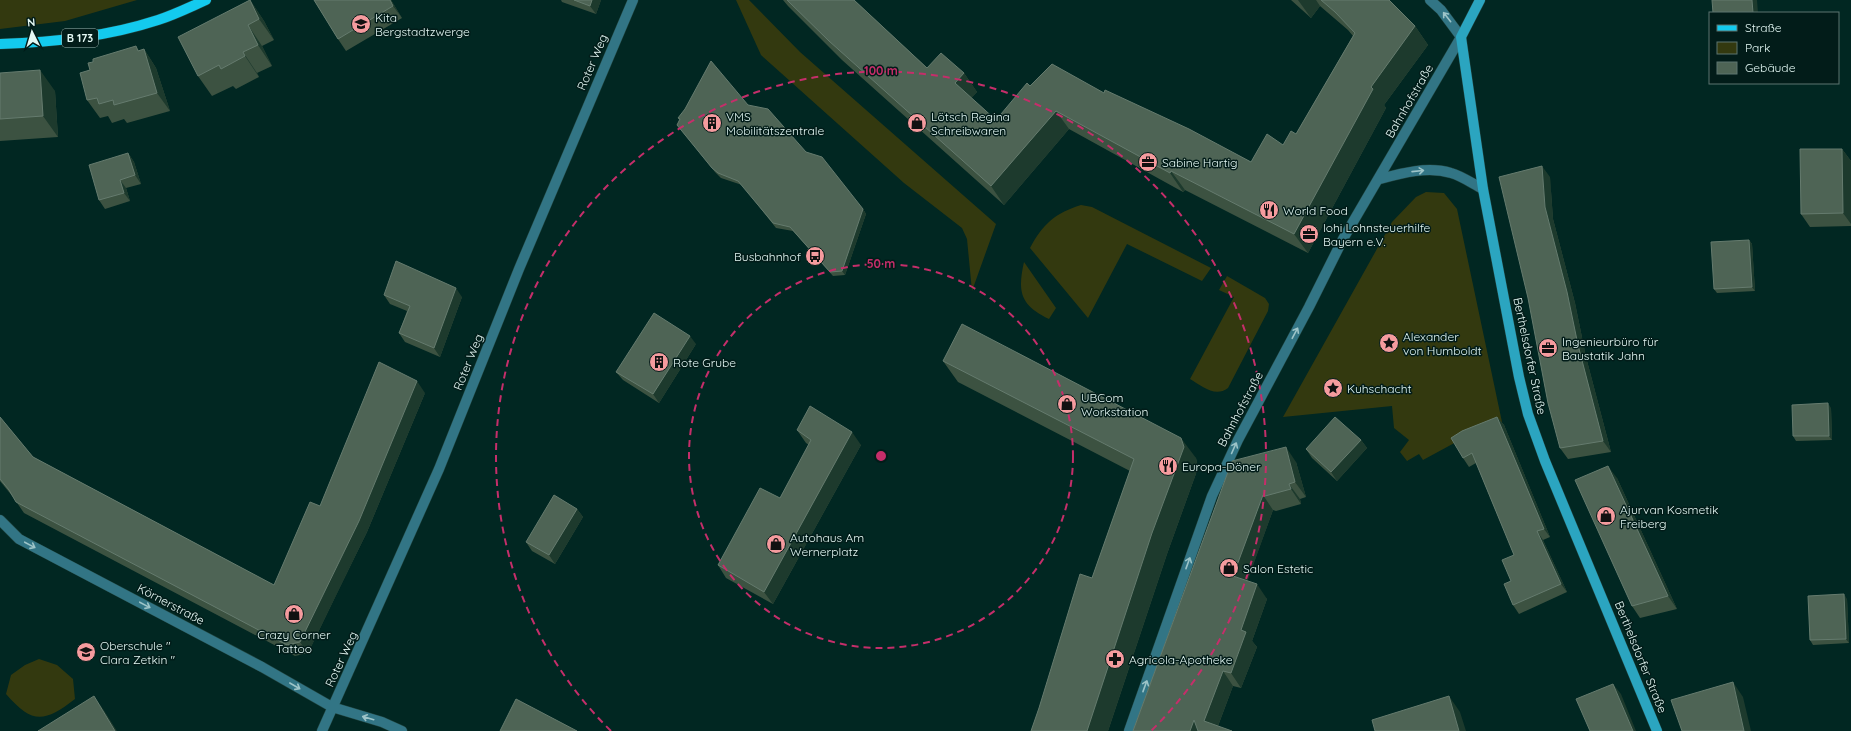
<svg xmlns="http://www.w3.org/2000/svg" width="1851" height="731" viewBox="0 0 1851 731" font-family="Quicksand,sans-serif">
<style>
.green{fill:#33390f}
.lines{fill:none;stroke-linecap:round;stroke-linejoin:round}
.street-casing{stroke:#21443f;stroke-width:11}
.secondary-casing{stroke:#21443f;stroke-width:11}
.primary-casing{stroke:#21443f;stroke-width:11}
.street{stroke:#327585;stroke-width:10}
.secondary{stroke:#2ba5c0;stroke-width:10}
.primary{stroke:#13caee;stroke-width:10}
.wall{fill:#3c5241}
.shaded-wall{fill:#1d3a2d}
.building{fill:#4e6455;stroke:#657b6e}
.oneway{stroke:#9dc4c8}
.ring{fill:none;stroke:#c52e6a;stroke-width:2;stroke-dasharray:7 5}
.labels{text-anchor:middle;dominant-baseline:central;stroke-width:3;stroke-linejoin:round;paint-order:stroke}
.shield{fill:#021c19;stroke:#a0b6b2;stroke-width:1}
.shield-label{font-size:11px;font-weight:bold;fill:#e4f8f4}
.poi-label{font-size:12px;fill:#e4f8f4;stroke:#021c19;text-anchor:start}
.street-label{font-size:12px;fill:#e4f8f4;stroke:#021c19}
.centre{fill:#c52e6a;stroke:#021c19;stroke-width:2}
.ring-label{font-size:12px;text-anchor:middle;font-weight:bold;fill:#c52e6a;stroke:#021c19;stroke-width:3;stroke-linejoin:round;paint-order:stroke}
</style>
<rect width="100%" height="100%" fill="#012722"/>
<path class="green" d="M0,0h137l-72,21 -65,8z
M736,0h13l51,52 196,172 -24,67 -5,-52 -5,-11 -58,-45 -143,-128z
M1426,192l18,1 13,16 45,213 -31,12 -48,26 -4,-6 -12,7 -7,-9 9,-12 -15,-12 -2,-22 -109,11 109,-195 24,-25z
M1081,205l11,2 119,61 -9,13 -75,-37 -39,74 -58,-70c13,-24 25,-35 51,-43z
M1024,262l32,46 -7,11c-28,-14 -32,-26 -25,-57z
M1227,276l38,22 4,6 -1,7 -40,77c-13,10 -26,-2 -38,-9l44,-82 -15,-7z
M39,659l18,6 16,14 2,20c-31,24 -43,25 -69,-5l5,-19 14,-10z"/>
<g class="lines">
<defs>
<path id="street" d="M1380,179c22,-6 48,-13 71,-6 11,3 22,11 32,16
M0,520l19,19 243,128 70,40 50,15 20,9
M322,731l117,-262 80,-200 114,-269
M1129,731l83,-235 26,-56 71,-133 34,-68 118,-202 -20,-27 -11,-10"/>
<path id="secondary" d="M1480,0l-19,37 22,152 36,188 9,37 17,47 112,270"/>
<path id="primary" d="M0,44c54,-2 106,-7 158,-24 16,-5 32,-13 48,-20"/>
</defs>
<use href="#street" class="street-casing"/>
<use href="#secondary" class="secondary-casing"/>
<use href="#primary" class="primary-casing"/>
<use href="#street" class="street"/>
<use href="#secondary" class="secondary"/>
<use href="#primary" class="primary"/>
</g>
<path class="wall" d="M250,0l14,21 10,19 -12,6 10,20 -15,7 2,4 -23,12 -3,-3 -21,10 -14,-20z
M314,0h77l11,18 -56,33 -8,-12z
M561,0h40l-5,14 -34,-12z
M783,0h71l73,68 37,5 13,19 -6,6 25,22 34,-34 74,7 147,69 32,-17 13,-11 57,-98 -5,-6 -28,-24 -9,12 -20,-18h98l26,26 13,19 -44,60 2,3 -78,145 -123,-63 -2,2 -114,-63 -65,76 -162,-145 -54,-54z
M144,49l12,19 14,43 -43,12 -3,-4 -12,4 -4,-7 -8,2 -13,-18 3,-30z
M0,73l55,18 3,46 -58,4z
M748,105l58,47 57,57 3,5 -21,61 -12,1 -40,-45 -17,-3 -34,-43 -21,-7 -6,-6 -38,-47 3,-5 -2,-2z
M1842,149l9,12v65l-41,1 -9,-13z
M128,153l6,9 7,22 -15,4 4,13 -25,8 -6,-9z
M1550,177l3,42 22,84 11,54 25,95 -43,7 -8,-11z
M1749,240l3,4 3,47 -38,2 -3,-4z
M384,295l78,2 -22,60 -35,-15 -6,-9 8,-22 -17,-7z
M696,344l-37,59 -36,-23 -7,-8z
M943,361l253,97 2,10 -31,86 -59,177h-77l61,-153 38,-107 -172,-89z
M425,393l-58,139 -30,61 -29,60 -13,3 -271,-143 -11,-16 -13,-16v-64l33,40 241,128 46,-79z
M1831,408l1,32 -36,1 -3,-5z
M1497,417l7,8 46,112 -7,3 24,52 -48,22 -6,-9 -2,-24 3,-26 -38,-92 -7,4 -6,-9z
M797,430l64,15 -88,159 -47,-26 -8,-13 62,-67 29,-53 -3,-2z
M1361,440l6,8 -30,33 -25,-23 -6,-9z
M1232,461l64,1 10,35 -6,2 1,5 -25,7 -3,-1 -26,71 20,18 -15,42 5,6 -16,41 -8,-2 -15,40 -85,5z
M1617,478l60,131 -37,9 -8,-12z
M577,509l6,8 -28,47 -23,-13 -6,-9z
M1847,599l2,44 -36,2 -3,-5z"/>
<path class="shaded-wall" d="M250,0l14,21 10,19 -15,-21z
M390,0h1l11,18 -9,-12z
M592,0h9l-5,14 -6,-8z
M1298,0h18l4,6 -9,12z
M1752,0h5l1,13h-5z
M248,25l14,21 10,20 -14,-21z
M1415,26l13,19 -44,60 2,3 -78,145 -14,-19 77,-147z
M136,46l11,16 -3,-13 12,19 14,43 -13,-18 -19,-42z
M243,52l14,21 2,4 -14,-21z
M40,70l15,21 3,46 -15,-21z
M964,73l13,19 -9,10 -13,-19z
M1056,111l13,18 -65,76 -13,-19z
M1842,149l9,12v63l-8,-11z
M128,153l6,9 7,22 -6,-9z
M1542,166l8,11 3,42 22,84 11,54 25,95 -8,-11 -25,-96 -33,-138z
M1171,171l14,19 -2,2 -13,-19z
M120,180l6,8 4,13 -6,-8z
M863,209l3,5 -21,61 -3,-4z
M1749,240l3,4 3,47 -3,-4z
M456,288l6,9 -22,60 -6,-9z
M690,336l6,8 -37,59 -6,-9z
M417,381l8,12 -58,139 -59,121 -8,-11z
M1828,403l3,5 1,32 -3,-4z
M1497,417l7,8 46,112 -6,-8z
M852,432l9,13 -88,159 -9,-12z
M1181,438l15,20 2,10 -31,86 -59,177h-21z
M1361,440l6,8 -30,33 -6,-9z
M1286,447l10,15 10,35 -11,-15z
M1608,466l9,12 60,131 -9,-13z
M1289,484l11,15 1,5 -10,-15z
M1263,495l10,15 -29,81 -11,-15z
M577,509l6,8 -28,47 -6,-9z
M1537,531l6,9 24,52 -6,-8z
M1257,584l10,15 -15,42 5,6 -16,41 -10,-15 10,-43z
M1844,594l3,5 2,44 -3,-4z
M1223,671l10,15 -17,45 -12,-10z
M1733,682l10,15 8,34h-7z
M1613,684l8,10 15,37h-3z
M94,696l11,16 12,19h-2z
M1449,696l11,16 6,19h-7z
M1194,720l8,11h-12z"/>
<path class="building" d="M250,0l9,19 -11,6 10,20 -15,7 2,4 -24,13 -2,-4 -21,11 -20,-39z
M314,0h76l3,6 -55,33z
M574,0h18l-2,6z
M787,0h67l73,68 14,-15 23,20 -9,10 41,37 31,-37 3,3 22,-22 52,29 1,-3 84,39 62,33 16,-28 16,11 8,-14 5,3 59,-101 -20,-21 -14,-12h68l26,26 -44,61 2,2 -79,145 -123,-63 -1,2 -114,-62 -65,75 -162,-145z
M1712,0h40l1,13h-40z
M136,46l2,5 6,-2 13,44 -43,12 -1,-5 -14,4 -2,-6 -10,2 -7,-27 10,-3 -2,-7 5,-1v-3z
M711,61l37,44 20,4 38,43 16,5 41,52 -21,62 -12,1 -40,-45 -17,-4 -35,-42 -20,-8 -6,-5 -35,-43 3,-6 -2,-1 7,-9z
M40,70l3,46 -43,3v-46z
M1800,149h42l1,64 -42,1z
M128,153l7,22 -15,5 4,13 -25,7 -10,-35z
M1542,166l3,41 22,85 11,53 25,96 -43,7 -12,-45 -20,-105 -29,-121z
M1749,240l3,47 -38,2 -3,-47z
M396,261l60,27 -22,60 -35,-15 11,-27 -26,-11z
M654,313l36,23 -37,58 -37,-22z
M962,324l219,114 3,9 -32,86 -65,198h-56l8,-23 41,-134 12,4 42,-119 -191,-98z
M379,362l38,19 -58,140 -59,121 -13,3 -271,-143 -7,-12 -9,-11v-62l33,40 241,128 36,-83 10,4z
M1828,403l1,33h-36l-1,-31z
M810,406l42,26 -88,160 -46,-27 42,-77 20,10 31,-58 -14,-10z
M1335,417l26,23 -30,32 -25,-23z
M1497,417l47,112 -7,2 24,53 -48,21 -9,-21 7,-3 -9,-21 12,-5 -42,-102 -9,5 -12,-20 11,-7z
M1286,447l9,35 -6,2 2,5 -26,7 -2,-1 -30,81 24,8 -16,46 5,2 -15,41 -8,-2 -19,50 28,10h-34l-4,-11 -4,11h-57l99,-270z
M1608,466l60,130 -36,10 -57,-126z
M554,495l23,14 -28,46 -23,-13z
M1844,594l2,45 -36,1 -2,-44z
M1733,682l11,49h-62l-11,-31z
M1613,684l20,47h-43l-14,-32z
M94,696l21,35h-77z
M1449,696l10,35h-84l-3,-11z
M516,699l61,32h-77z"/>
<defs><path id="oneway-shaft" d="M-6 0H5M1.5-3L5.5 0L1.5 3" fill="none" stroke-width="1.6" stroke-linecap="round" stroke-linejoin="round"/></defs>
<g class="oneway">
<use href="#oneway-shaft" transform="translate(1447 17) rotate(-128)"/>
<use href="#oneway-shaft" transform="translate(1418 171) rotate(-6)"/>
<use href="#oneway-shaft" transform="translate(1295 333) rotate(-62)"/>
<use href="#oneway-shaft" transform="translate(1234 448) rotate(-66)"/>
<use href="#oneway-shaft" transform="translate(30 545) rotate(28)"/>
<use href="#oneway-shaft" transform="translate(1188 563) rotate(-70)"/>
<use href="#oneway-shaft" transform="translate(145 605) rotate(28)"/>
<use href="#oneway-shaft" transform="translate(295 686) rotate(30)"/>
<use href="#oneway-shaft" transform="translate(1145 686) rotate(-70)"/>
<use href="#oneway-shaft" transform="translate(368 718) rotate(-164)"/>
</g>
<g class="ring">
<circle cx="881" cy="456" r="192"/>
<path d="M611 731A385 385 0 1 1 1151 731"/>
</g>
<defs>
<symbol id="school-disc" viewBox="-11 -11 22 22"><circle r="9.5" fill="#f59b9e" stroke="#021c19"/><path d="M0-5L7-2L0 1L-7-2ZM-4 1L0 2.5L4 1V4Q0 6-4 4Z" fill="#111"/></symbol>
<symbol id="building-disc" viewBox="-11 -11 22 22"><circle r="9.5" fill="#f59b9e" stroke="#021c19"/><path d="M-4-6H4V6H1V3H-1V6H-4ZM-2.5-4.3h1.7v1.8h-1.7ZM.8-4.3h1.7v1.8H.8ZM-2.5-1h1.7V.8h-1.7ZM.8-1h1.7V.8H.8Z" fill="#111"/></symbol>
<symbol id="shop-disc" viewBox="-11 -11 22 22"><circle r="9.5" fill="#f59b9e" stroke="#021c19"/><path d="M-5-2.5h2.3a2.7 3.5 0 0 1 5.4 0H5L5.5 6h-11ZM-1.5-2.5h3a1.5 2.3 0 0 0-3 0Z" fill="#111"/></symbol>
<symbol id="office-disc" viewBox="-11 -11 22 22"><circle r="9.5" fill="#f59b9e" stroke="#021c19"/><path d="M-6-3h4V-5.5h4V-3h4V5H-6ZM-1-4.5V-3h2v-1.5ZM-6 0V1H6V0Z" fill="#111"/></symbol>
<symbol id="restaurant-disc" viewBox="-11 -11 22 22"><circle r="9.5" fill="#f59b9e" stroke="#021c19"/><path d="M-5-6h1v4h1v-4h1v4h1v-4h1v5L-1.5 .5V6h-2V.5L-5-1ZM5-6V6H3V1.5H1.5Q1.5-4 5-6Z" fill="#111"/></symbol>
<symbol id="bus-disc" viewBox="-11 -11 22 22"><circle r="9.5" fill="#f59b9e" stroke="#021c19"/><path d="M-5-6H5V4H4V6H2V4H-2V6H-4V4H-5ZM-3.5-4V0h7V-4ZM-3.5 1.2v1.5H-2V1.2ZM2 1.2v1.5H3.5V1.2Z" fill="#111"/></symbol>
<symbol id="sight-disc" viewBox="-11 -11 22 22"><circle r="9.5" fill="#f59b9e" stroke="#021c19"/><path d="M0-6L1.8-2.2L6-1.7L2.9 1.2L3.7 5.4L0 3.3L-3.7 5.4L-2.9 1.2L-6-1.7L-1.8-2.2Z" fill="#111"/></symbol>
<symbol id="pharmacy-disc" viewBox="-11 -11 22 22"><circle r="9.5" fill="#f59b9e" stroke="#021c19"/><path d="M-2-6h4v4h4v4h-4v4h-4v-4h-4v-4h4Z" fill="#111"/></symbol>
</defs>
<g fill-rule="evenodd">
<use href="#school-disc" x="350" y="13" width="22" height="22"/>
<use href="#building-disc" x="701" y="112" width="22" height="22"/>
<use href="#shop-disc" x="906" y="112" width="22" height="22"/>
<use href="#office-disc" x="1137" y="151" width="22" height="22"/>
<use href="#restaurant-disc" x="1258" y="199" width="22" height="22"/>
<use href="#office-disc" x="1298" y="223" width="22" height="22"/>
<use href="#bus-disc" x="804" y="245" width="22" height="22"/>
<use href="#sight-disc" x="1378" y="332" width="22" height="22"/>
<use href="#office-disc" x="1537" y="337" width="22" height="22"/>
<use href="#building-disc" x="648" y="351" width="22" height="22"/>
<use href="#sight-disc" x="1322" y="377" width="22" height="22"/>
<use href="#shop-disc" x="1056" y="393" width="22" height="22"/>
<use href="#restaurant-disc" x="1157" y="455" width="22" height="22"/>
<use href="#shop-disc" x="1595" y="505" width="22" height="22"/>
<use href="#shop-disc" x="765" y="533" width="22" height="22"/>
<use href="#shop-disc" x="1218" y="557" width="22" height="22"/>
<use href="#shop-disc" x="283" y="603" width="22" height="22"/>
<use href="#school-disc" x="75" y="641" width="22" height="22"/>
<use href="#pharmacy-disc" x="1104" y="648" width="22" height="22"/>
</g>
<g class="labels">
<rect class="shield" x="62" y="29" width="36" height="18" rx="3"/>
<g class="shield-label">
<text x="80" y="38">B 173</text>
</g>
<g class="poi-label">
<text x="375" y="17">Kita<tspan x="375" dy="14">Bergstadtzwerge</tspan></text>
<text x="726" y="116">VMS<tspan x="726" dy="14">Mobilitätszentrale</tspan></text>
<text x="931" y="116">Lötsch Regina<tspan x="931" dy="14">Schreibwaren</tspan></text>
<text x="1162" y="162">Sabine Hartig</text>
<text x="1283" y="210">World Food</text>
<text x="1323" y="227">lohi Lohnsteuerhilfe<tspan x="1323" dy="14">Bayern e.V.</tspan></text>
<text x="801" y="256" text-anchor="end">Busbahnhof</text>
<text x="1403" y="336">Alexander<tspan x="1403" dy="14">von Humboldt</tspan></text>
<text x="1562" y="341">Ingenieurbüro für<tspan x="1562" dy="14">Baustatik Jahn</tspan></text>
<text x="673" y="362">Rote Grube</text>
<text x="1347" y="388">Kuhschacht</text>
<text x="1081" y="397">UBCom<tspan x="1081" dy="14">Workstation</tspan></text>
<text x="1182" y="466">Europa-Döner</text>
<text x="1620" y="509">Ajurvan Kosmetik<tspan x="1620" dy="14">Freiberg</tspan></text>
<text x="790" y="537">Autohaus Am<tspan x="790" dy="14">Wernerplatz</tspan></text>
<text x="1243" y="568">Salon Estetic</text>
<text x="294" y="634" text-anchor="middle">Crazy Corner<tspan x="294" dy="14">Tattoo</tspan></text>
<text x="100" y="645">Oberschule "<tspan x="100" dy="14">Clara Zetkin "</tspan></text>
<text x="1129" y="659">Agricola-Apotheke</text>
</g>
<g class="street-label">
<text transform="translate(592 62) rotate(-67)">Roter Weg</text>
<text transform="translate(1409 101) rotate(-60)">Bahnhofstraße</text>
<text transform="translate(1530 356) rotate(78)">Berthelsdorfer Straße</text>
<text transform="translate(468 362) rotate(-68)">Roter Weg</text>
<text transform="translate(1240 409) rotate(-62)">Bahnhofstraße</text>
<text transform="translate(171 604) rotate(28)">Körnerstraße</text>
<text transform="translate(1641 657) rotate(68)">Berthelsdorfer Straße</text>
<text transform="translate(341 659) rotate(-65)">Roter Weg</text>
</g>
</g>
<circle cx="881" cy="456" r="6" class="centre"/>
<g class="ring-label">
<text x="881" y="75">100 m</text>
<text x="881" y="268">50 m</text>
</g>
<rect x="1709" y="12" width="130" height="72" fill="#021c19" stroke="#5c7471"/>
<rect x="1717" y="25" width="20" height="6" fill="#13caee" stroke="#5c7471"/>
<text x="1745" y="32" font-size="12" fill="#e4f8f4">Straße</text>
<rect x="1717" y="42" width="20" height="12" fill="#33390f" stroke="#5c7471"/>
<text x="1745" y="52" font-size="12" fill="#e4f8f4">Park</text>
<rect x="1717" y="62" width="20" height="12" fill="#4e6455" stroke="#5c7471"/>
<text x="1745" y="72" font-size="12" fill="#e4f8f4">Gebäude</text>
<g transform="translate(32 32) rotate(355)" stroke="#021c19" stroke-width="3" paint-order="stroke">
<path d="M0-3L7 15L0 10L-7 15Z" fill="#e4f8f4"/>
<text y="-6" font-size="11" font-weight="bold" text-anchor="middle" fill="#e4f8f4">N</text>
</g>
</svg>
